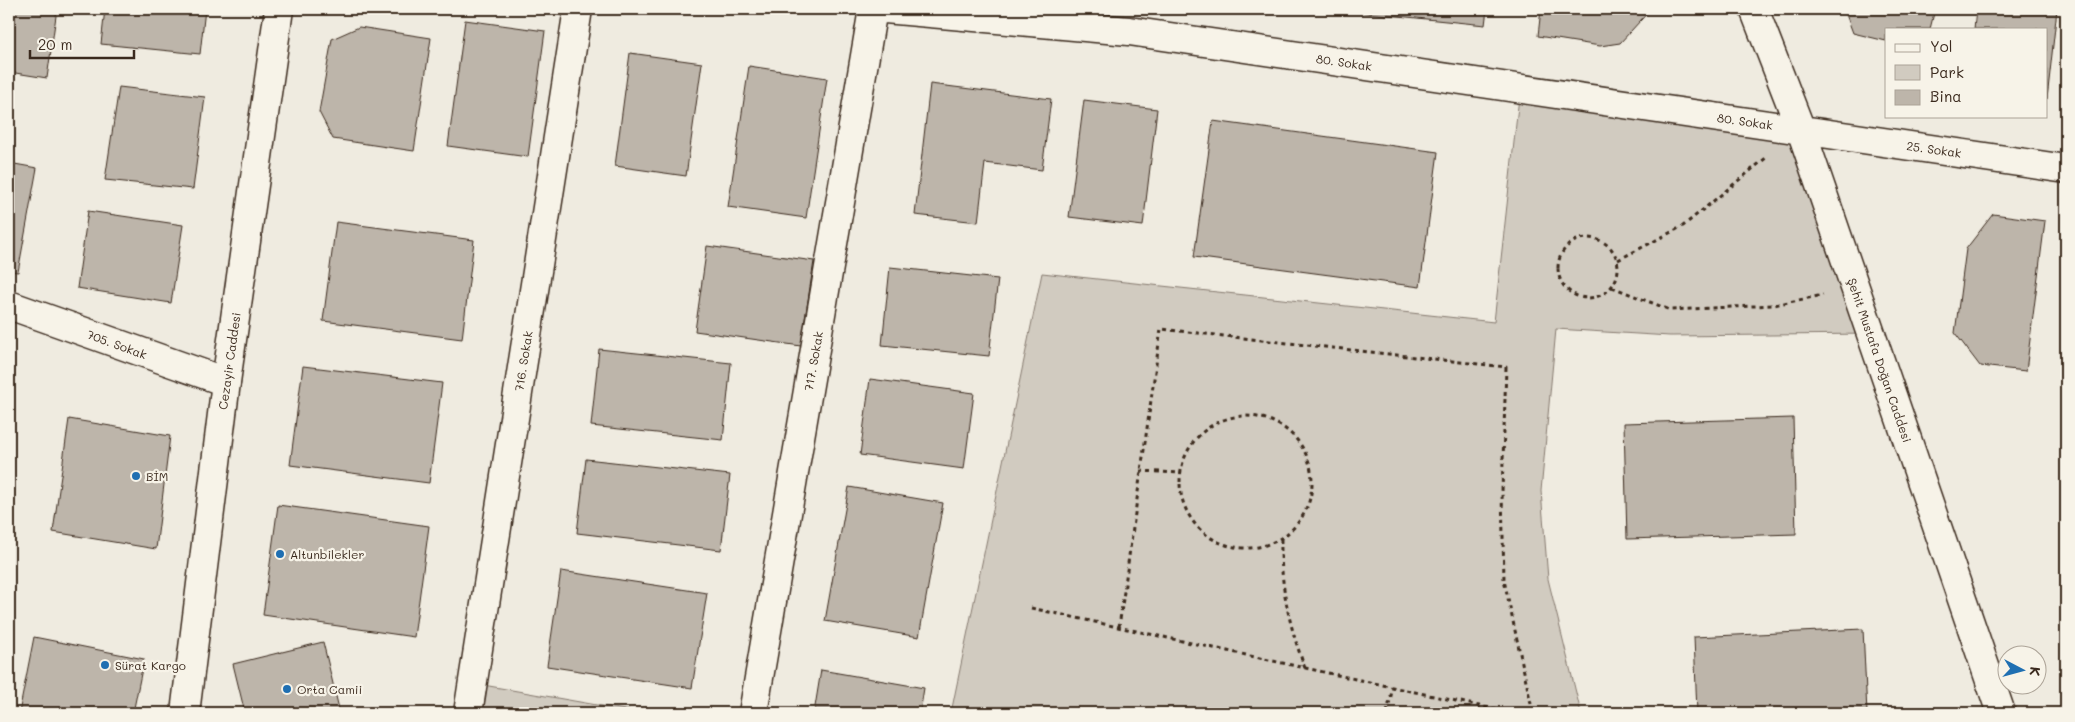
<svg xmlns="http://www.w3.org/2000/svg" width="2075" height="722" viewBox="0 0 2075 722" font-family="Mali,sans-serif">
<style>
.green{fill:#d1cbc0;stroke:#867a6f}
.building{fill:#bdb5aa;stroke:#3b2a1e}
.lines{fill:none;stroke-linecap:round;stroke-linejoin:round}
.street-casing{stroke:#3b2a1e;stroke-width:31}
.secondary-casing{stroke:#3b2a1e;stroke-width:31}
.path{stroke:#3b2a1e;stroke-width:3;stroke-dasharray:4 4;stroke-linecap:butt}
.street{stroke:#f7f3e8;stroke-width:28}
.secondary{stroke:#f7f3e8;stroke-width:28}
.poi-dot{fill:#1f6fb2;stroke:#f7f3e8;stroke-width:2}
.labels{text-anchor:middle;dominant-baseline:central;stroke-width:4.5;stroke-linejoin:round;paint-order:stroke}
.street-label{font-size:12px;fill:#3b2a1e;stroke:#f7f3e8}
.poi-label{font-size:12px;fill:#3b2a1e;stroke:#f7f3e8;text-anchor:start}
</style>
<rect width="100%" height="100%" fill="#efebe0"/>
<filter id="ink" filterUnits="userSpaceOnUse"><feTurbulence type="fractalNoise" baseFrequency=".02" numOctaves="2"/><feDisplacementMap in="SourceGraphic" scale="10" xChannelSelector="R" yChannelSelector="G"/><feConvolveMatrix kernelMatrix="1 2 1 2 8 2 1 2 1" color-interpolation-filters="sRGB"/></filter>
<g filter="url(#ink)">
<path class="green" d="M1520,88l281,42 70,204 -201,2 -114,-7 -15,162 7,88 33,134h-630l91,-440 452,49z
M472,683l170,30h-174z"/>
<path class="building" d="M9,9h48l-10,69 -38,-6z
M105,9h100l-5,45 -99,-10z
M1329,9h158l-2,16z
M1541,9h110l-31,34 -20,3 -62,-10z
M1844,9h91l-5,20h-44v12l-33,-8z
M1976,9h81l-10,90 -1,-70h-72z
M465,20l80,11 -17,126 -80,-11z
M359,27l72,11 -17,113 -81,-12 -14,-27 13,-73z
M630,53l72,10 -16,113 -71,-10z
M749,66l78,12 -21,140 -78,-11z
M930,84l121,15 -9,71 -57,-7 -7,59 -63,-7z
M119,87l86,10 -12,92 -88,-9z
M1084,100l73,9 -14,117 -74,-9z
M1213,121l225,31 -18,135 -226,-30z
M9,163l28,5 -19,104 -9,-1z
M88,211l95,14 -12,78 -94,-15z
M1993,214l52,7 -19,150 -46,-5 -25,-33 11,-84z
M336,222l138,18 -12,99 -139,-18z
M707,246l107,15 -13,85 -106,-15z
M890,267l108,12 -9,77 -107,-11z
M599,349l132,14 -8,77 -132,-14z
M303,366l139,17 -13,100 -139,-18z
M870,379l104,14 -10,76 -104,-14z
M1793,418l3,116 -169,5 -3,-116z
M69,419l101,17 -14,113 -103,-17z
M586,459l144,16 -9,75 -144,-17z
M849,487l94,16 -24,134 -94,-16z
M278,505l151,21 -15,111 -151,-22z
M561,571l146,22 -15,95 -145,-22z
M1863,629l4,84h-170l-3,-76z
M34,637l110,22 -11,54h-114z
M323,642l17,71h-95l-12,-49z
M821,670l103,18 -4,25h-106z"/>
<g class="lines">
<defs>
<path id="street" d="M885,9l244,22 937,138
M1754,9l47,121 200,583
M9,305l217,77
M468,713l110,-704
M753,713l120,-704"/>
<path id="secondary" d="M185,713l41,-331 53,-373"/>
</defs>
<use href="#street" class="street-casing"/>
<use href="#secondary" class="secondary-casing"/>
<path class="path" d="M1558 268a30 30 0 1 1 60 0a30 30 0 1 1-60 0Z
M1618,260l65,-34 84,-69
M1612,287l58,23 104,-5 49,-10
M1180 482a66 66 0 1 1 132 0a66 66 0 1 1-132 0Z
M1140,471l40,2
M1281,539c-1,45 8,87 24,129
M1031,608l480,105
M1119,627l42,-298 345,38 -4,125 2,88 29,133
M1387,713l6,-26"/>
<use href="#street" class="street"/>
<use href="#secondary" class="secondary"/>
</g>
</g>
<g class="poi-dot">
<circle cx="136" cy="476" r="5"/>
<circle cx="280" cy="554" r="5"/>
<circle cx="105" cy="665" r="5"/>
<circle cx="287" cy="689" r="5"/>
</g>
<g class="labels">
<g class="street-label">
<text transform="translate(1344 62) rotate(8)">80. Sokak</text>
<text transform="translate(1745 121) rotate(8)">80. Sokak</text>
<text transform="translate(1934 149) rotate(8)">25. Sokak</text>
<text transform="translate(117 344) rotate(20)">705. Sokak</text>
<text transform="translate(1880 360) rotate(71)">Şehit Mustafa Doğan Caddesi</text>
<text transform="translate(229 361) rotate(-82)">Cezayir Caddesi</text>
<text transform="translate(523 361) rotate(-81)">716. Sokak</text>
<text transform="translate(813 361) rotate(-80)">717. Sokak</text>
</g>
<g class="poi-label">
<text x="146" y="476">BİM</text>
<text x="290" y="554">Altunbilekler</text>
<text x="115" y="665">Sürat Kargo</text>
<text x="297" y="689">Orta Camii</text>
</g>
</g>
<rect width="2075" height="722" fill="none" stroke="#f7f3e8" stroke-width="30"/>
<rect x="15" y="15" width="2045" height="692" fill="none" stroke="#3b2a1e" stroke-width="2" filter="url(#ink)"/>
<rect x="1885" y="28" width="162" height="90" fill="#f7f3e8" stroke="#aca397"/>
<rect x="1895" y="44" width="25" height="8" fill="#f7f3e8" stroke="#aca397"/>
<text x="1930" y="52" font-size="15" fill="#3b2a1e">Yol</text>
<rect x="1895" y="65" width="25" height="15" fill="#d1cbc0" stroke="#aca397"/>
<text x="1930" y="78" font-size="15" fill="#3b2a1e">Park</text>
<rect x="1895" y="90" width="25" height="15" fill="#bdb5aa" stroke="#aca397"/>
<text x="1930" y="102" font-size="15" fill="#3b2a1e">Bina</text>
<g transform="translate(2022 670) rotate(96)"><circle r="24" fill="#f7f3e8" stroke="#aca397"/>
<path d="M0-4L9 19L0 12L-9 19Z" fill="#1f6fb2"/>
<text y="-8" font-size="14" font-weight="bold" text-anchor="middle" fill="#3b2a1e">K</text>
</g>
<path d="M30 50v8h104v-8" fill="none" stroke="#3b2a1e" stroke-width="2.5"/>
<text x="38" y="50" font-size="15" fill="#3b2a1e" stroke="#f7f3e8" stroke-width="4" paint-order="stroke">20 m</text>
</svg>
